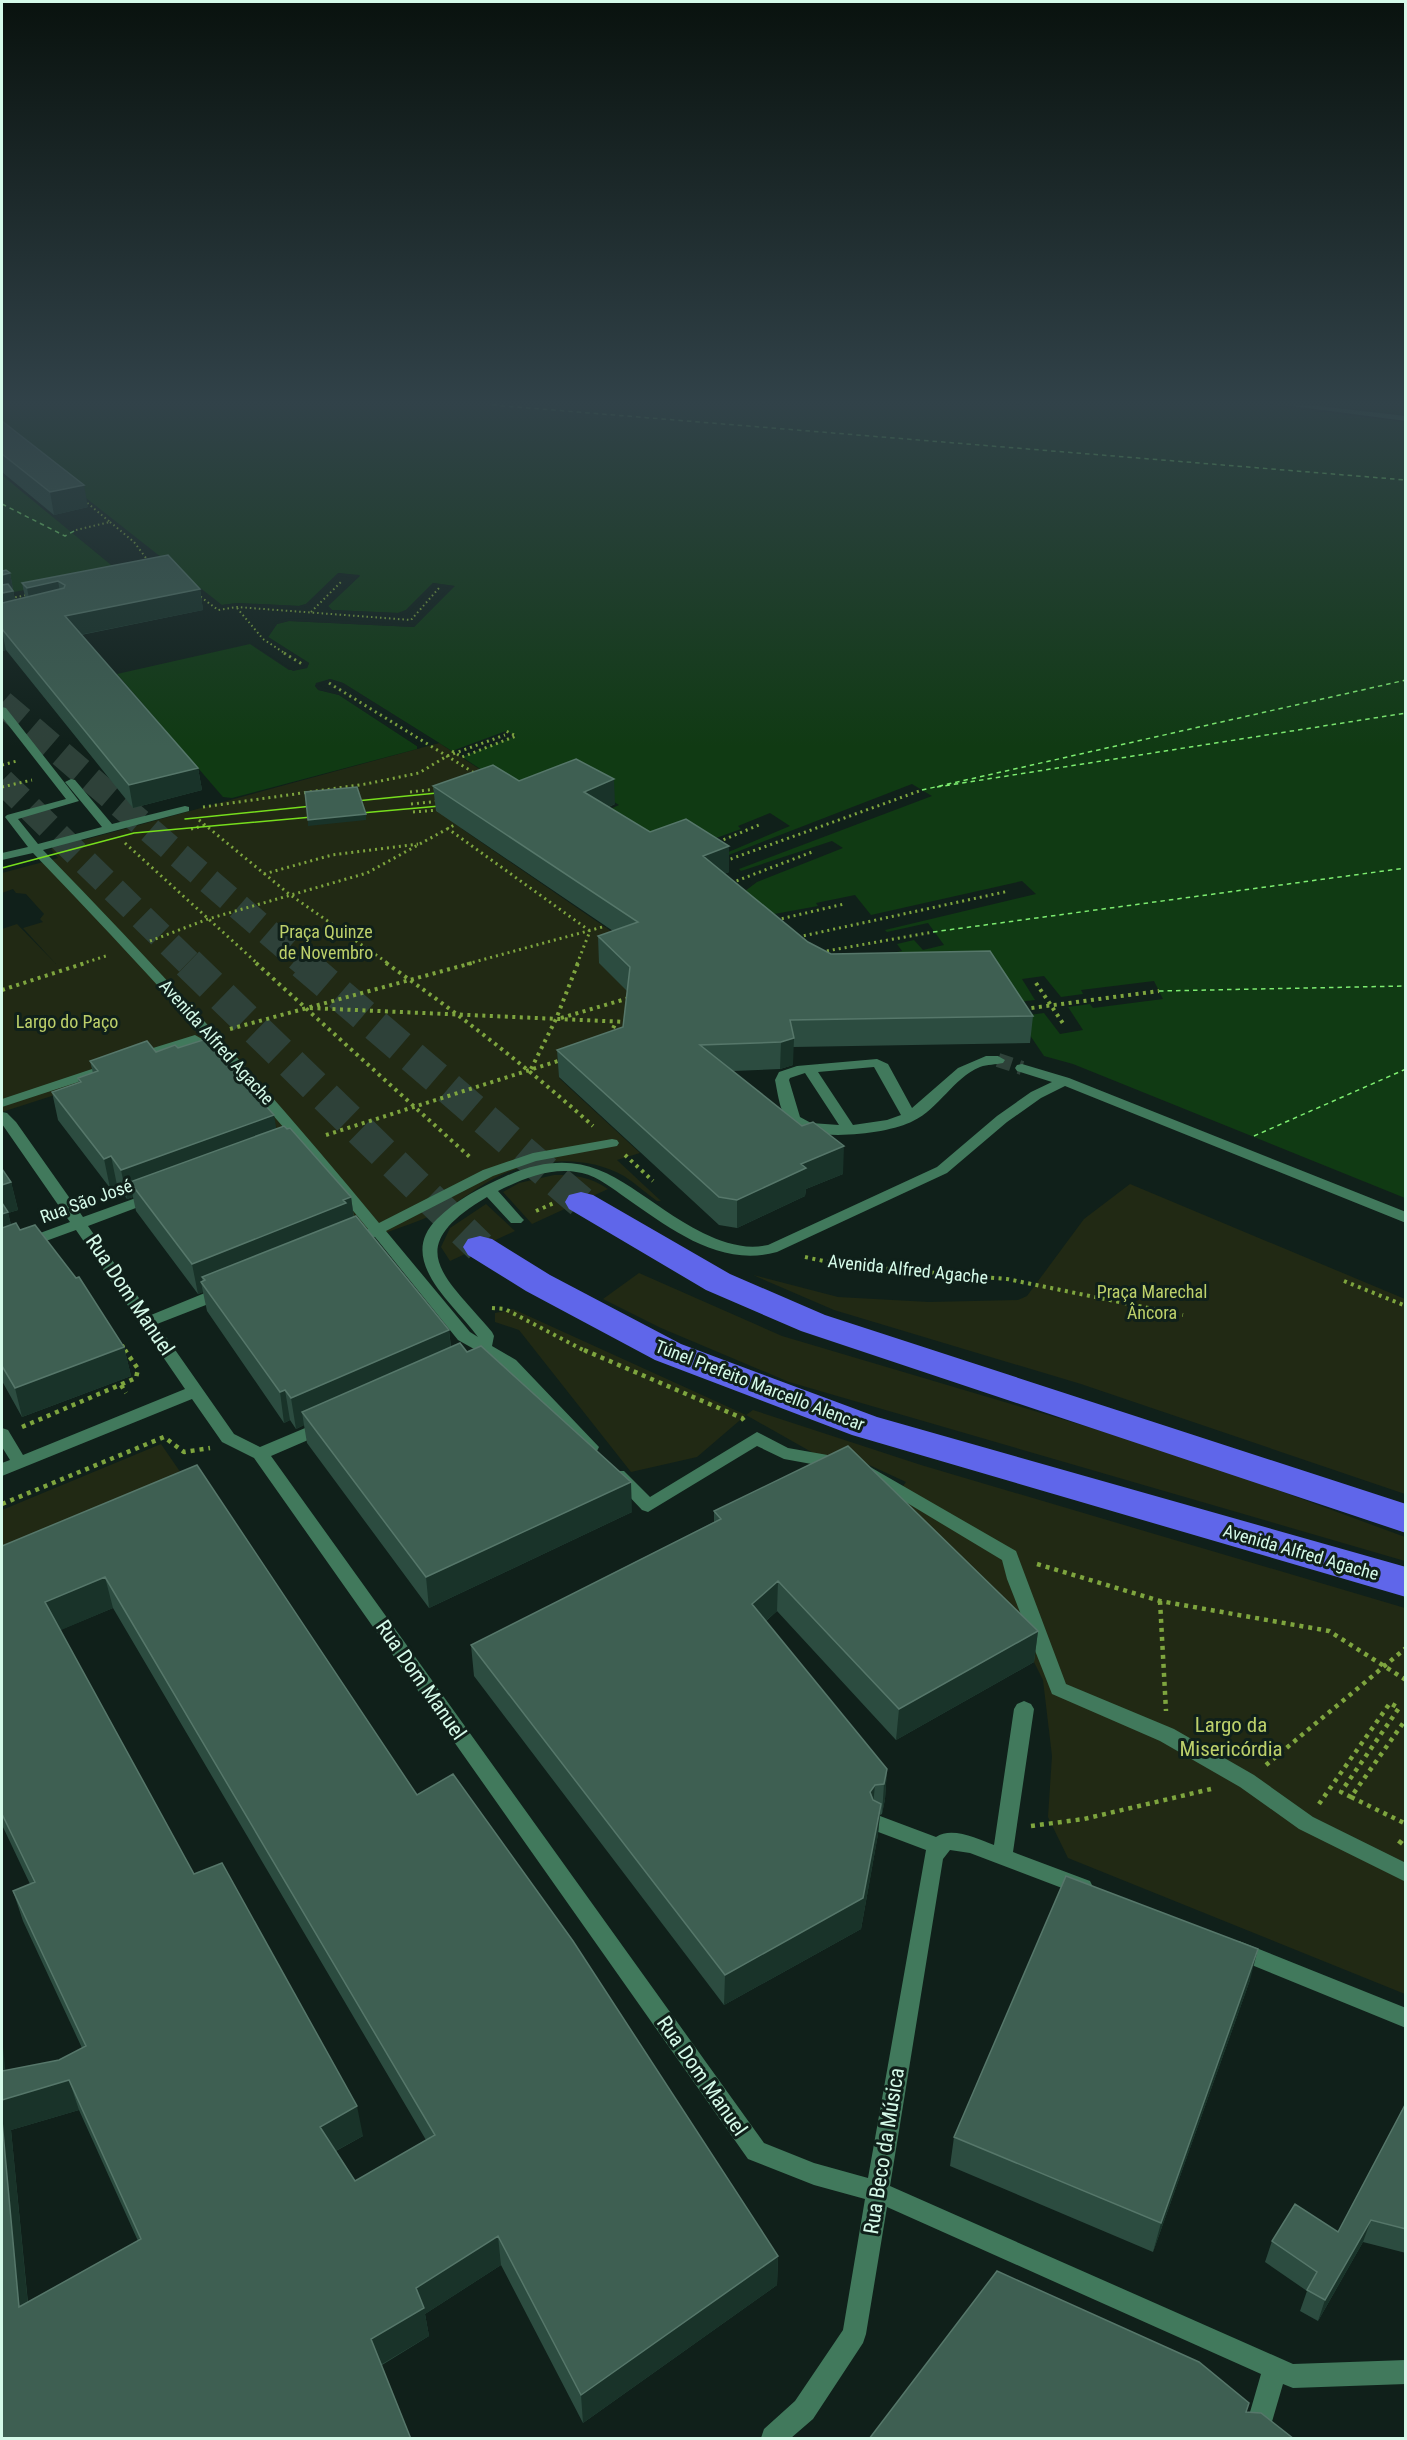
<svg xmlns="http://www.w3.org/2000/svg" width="1407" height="2440" viewBox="0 0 1407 2440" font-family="'Roboto Condensed',sans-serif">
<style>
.green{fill:#212914}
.water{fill:#103a13}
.pier{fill:#10201a}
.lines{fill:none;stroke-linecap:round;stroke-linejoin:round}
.ferry{stroke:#7dec70;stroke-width:1.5;stroke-dasharray:4.5 4;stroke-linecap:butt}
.minor-tunnel{stroke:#2e4139;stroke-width:14;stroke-dasharray:14 8;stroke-linecap:butt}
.highway-tunnel-far1{stroke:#2e4139;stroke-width:26;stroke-dasharray:26 13;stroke-linecap:butt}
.highway-tunnel{stroke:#2e4139;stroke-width:32;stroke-dasharray:32 16;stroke-linecap:butt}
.path-far4{stroke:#7ea53e;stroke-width:2;stroke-dasharray:1.5 3;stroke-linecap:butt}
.path-far3{stroke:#7ea53e;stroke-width:3;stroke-dasharray:2 4;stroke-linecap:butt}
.path-far2{stroke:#7ea53e;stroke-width:4;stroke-dasharray:3 4.5;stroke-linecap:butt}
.path-far1{stroke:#7ea53e;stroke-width:4.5;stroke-dasharray:4 5;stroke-linecap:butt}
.path{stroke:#7ea53e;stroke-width:5;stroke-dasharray:4.5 7;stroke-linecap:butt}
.minor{fill:#41795c;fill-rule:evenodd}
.highway{fill:#5f66ea;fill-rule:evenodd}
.tram{stroke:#77de1d;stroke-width:1.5}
.wall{fill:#2c4c40;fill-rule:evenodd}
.shaded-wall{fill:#193329}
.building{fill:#3e5f52;stroke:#56776a;stroke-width:1.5;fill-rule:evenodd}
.labels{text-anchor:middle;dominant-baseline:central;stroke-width:6;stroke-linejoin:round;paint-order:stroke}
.park-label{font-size:18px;fill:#bdd06a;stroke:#10201a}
.street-label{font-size:18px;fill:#d5fae9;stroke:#10201a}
.near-street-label{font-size:21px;fill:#d5fae9;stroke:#10201a}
.near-park-label{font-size:21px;fill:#bdd06a;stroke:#10201a}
</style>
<rect width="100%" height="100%" fill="#10201a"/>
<path class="green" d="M439,743l92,59 -69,27 175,120 -14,105 -64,24 81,75 -23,7 44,41h-4c-11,-8 -22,-18 -33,-25 -38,-22 -91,-18 -129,2 -16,8 -31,20 -46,29 -24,13 -52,21 -77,31l-168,-191 -202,65v-183l15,-5 39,40 -33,-36 20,-6 -3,-3 4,-5 -18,-20 -10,-1 -3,-4 -11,4v-20l56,-15 -7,-9z
M554,1175c21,0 37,2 54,14l-76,35 -29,-32 16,-9z
M1130,1184l275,115v195l-324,-110 -247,-74 -81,-35 85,22 91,5 89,-2 9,-4 57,-77z
M486,1204l29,27 -65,30 -9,-14 9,-19z
M639,1273l143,63 401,119 222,82v24l-616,-179 -128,-54 -58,-29z
M513,1309l233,106 7,-5 168,55 484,143v386l-337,-136 -20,-41 4,-61 -9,-76 -9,-18 -136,-135 2,-37 6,-8 -52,-24 -39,-4 -69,-39 -49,42 -66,15 -112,-142 -24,-8v-9z
M161,1444l33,48 -192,82v-64z"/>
<path class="water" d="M2,405h1262l141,17v776l-332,-134 -29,-8 -27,-40 -144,-42 -143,-72 26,-20 -31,-21 -74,-5 -60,-38 28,-13 -39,-24 -52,19 -66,-43 54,-21 -10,-5 -54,20 -109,-68 -13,-4 -14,4 -1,3 4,4 20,5 78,51v3l-185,49 -9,-1 -106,-123 133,-30 39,26 18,-2 2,-5 -41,-26 9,-13 12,-3 125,6 40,-41 -21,-3 -27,27 -8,3 -66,-3 -4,-4 32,-30 -21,-3 -33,31 -7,2 -62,-3 -15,2 -220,-173z
M1320,405h85v10z
M2,475l113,93 -14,7 -87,17 -12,-14z"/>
<path class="pier" d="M2,472l115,93 -2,3 -113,-93z
M338,573l22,2 -32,31 4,4 66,3 8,-3 27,-27 22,3 -41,41 -125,-6 -12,3 -9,13 41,26 -2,5 -14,3 -45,-30 42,27 15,-3 -39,-27 9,-16 14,-4 124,6 35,-36 -14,-2 -26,27 -10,3 -68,-4 -5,-7 29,-27 -15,-2 -32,30 -7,3 -76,-1 -2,-3 15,-2 62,3 7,-2z
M330,679l13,4 96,60 -4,1 -93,-58 -11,-4 -13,4 23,6 78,52 1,4 -3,1v-3l-78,-51 -21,-5 -3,-4z
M912,784l20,12 -193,73 2,2 91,-30 11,7 -86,34 -28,21 -1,-3 24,-18 -58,-36 47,-17 -3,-3 32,-13 20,13 -71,30 2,2z
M1022,881l14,13 -151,36 2,2 41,-9 16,22 -21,5 -9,-10 -17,4 5,7 -90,17 -59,-50 65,-12 -2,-3 39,-8 16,20z
M1044,976l17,21 22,-3 -2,-4 73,-9 9,18 -70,9 -3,-4 -22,3 15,23 -23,4 -16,-21 -30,4 -4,-14 25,-3 -13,-21z"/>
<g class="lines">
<path class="ferry" d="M492,405l914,75
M2,504l63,32 11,-6
M937,787l469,-74
M922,790l484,-110
M933,932l473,-64
M1159,991l247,-5
M1254,1136l152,-67"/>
<path class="minor-tunnel" d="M998,1060l24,8"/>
<path class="highway-tunnel-far1" d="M2,703l303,261
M2,781l188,183"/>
<path class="highway-tunnel" d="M188,963l292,284
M303,963l278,239"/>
<path class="path-far4" d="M110,522l24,20 15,20
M76,530l34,-8 -25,-21
M197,594l21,16 19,-3 174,13 28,-32
M2,600l25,-5
M237,608l26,31 23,15
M311,612l31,-31"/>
<path class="path-far3" d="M284,653l18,11
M329,683l147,91
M452,751l10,6 54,-21 -10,-5
M2,765l15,-4
M2,787l30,-7
M410,792l27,-3
M411,804l29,-3
M203,807l163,-23 53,-11 28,-17 58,-21
M413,812l26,-2
M199,820l90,74 100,70
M447,828l143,103 -13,33
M191,829l15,-4
M718,842l41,-17
M125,843l133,121
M725,861l197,-71
M264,874l68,-19 86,-11
M731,883l81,-31
M776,920l68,-16
M798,937l211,-46
M150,941l58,-22 159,-46 91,-50
M821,952l112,-20
M81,964l28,-9
M467,964l139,-38"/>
<path class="path-far2" d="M256,963l216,196
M386,963c73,51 141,104 207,163
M1036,983l28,42
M2,990l83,-27
M310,1008l317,14
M1024,1009l135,-18
M561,1018l68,-20
M230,1029l242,-66
M610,1035l6,-13
M531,1069l25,-50 22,-56
M326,1135l235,-75
M625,1155l28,26
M536,1211l18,-8
M805,1257l37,8 165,14 176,36
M1344,1281l62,25
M492,1308l13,1 82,43
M122,1345l4,7"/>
<path class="path-far1" d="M584,1350l158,68 4,5
M121,1385l5,8
M22,1427l114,-49 2,-9 -13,-19
M2,1504l162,-67 20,15 26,-4
M1037,1564l123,37 169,30 77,49
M1160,1601l6,110
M1266,1765l140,-117
M1351,1797l55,27
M1319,1804l71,-101 9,5 -58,84 10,5 55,-78
M1031,1826l53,-7 127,-30"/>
<path class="path" d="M1399,1844l7,-9"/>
<path class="minor" d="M1285,405h25l96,11v5z
M2,707l4,1 73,93 -61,18 20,25 64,-17 -37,-45 6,-3 4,1 37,44 73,-18 4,1v4l-146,39c117,120 230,244 336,373l104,-53 50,-17 79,-14 5,1 2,3 -2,3 -81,15 -43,15 -107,55 84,101 8,5c-23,-32 -83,-77 -41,-118 19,-19 44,-32 69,-43 92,-40 123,20 197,57 21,10 42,17 65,12l169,-78 60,-51 34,-24 21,-10 -35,-11 -2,-3 2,-3 5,-1 47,14 337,134v11l-341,-137 -24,12 -34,24 -60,51 -170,79c-57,16 -106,-23 -151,-54 -13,-9 -27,-21 -44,-25 -29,-7 -58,5 -84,18l23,26 3,3 -3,3h-10l-24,-26c-86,51 -44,77 5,135l2,4 -2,10 24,14 83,87 -2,4h-12l-81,-83 -18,-11 -8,3 -6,-1 -2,-4 4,-6 -16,-9 -83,-103 -9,-1 -3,-3 5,-4c-106,-131 -219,-256 -335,-376l-31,7v-7l26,-6 -23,-30 2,-2 59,-16 -64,-82z
M195,1035l7,4 -2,3 -42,13 -7,-4 2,-3z
M986,1056h12l7,4 -2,3c-8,2 -15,1 -23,4 -27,11 -41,42 -67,54 -24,13 -96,21 -120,5 -13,-9 -15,-32 -18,-46l4,-8 18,-6 80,-7 11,5 24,44 46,-40zM874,1067l27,48 -14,5 -34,5 -35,-53zM805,1073l34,52 -28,-2 -11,-6 -11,-37 1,-2z
M110,1063l7,4 -2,3 -113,37v-8z
M2,1112l5,1 9,9 67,95 64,-23h10l2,3 -2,3 -69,26 63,89 66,-27h12l2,4 -2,4 -72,28 77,110 26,13 57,-24h12l2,4 -2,4 -58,25 493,687 50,20 54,15 58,-328 -53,-20 -3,-6 3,-6 7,-2 56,21c16,-11 42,2 58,8l20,-136 3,-5 7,-3 7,3 3,5 -21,143 77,29 3,6 -3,6 -7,3 -113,-43 -20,-3 -7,9 -53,327 403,178 113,-4v24l-113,4 -10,-4 -12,41 -6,13h-27l10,-19 13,-45 -374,-167 -21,127 -3,9 -50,76 -22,19h-30l3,-9 31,-28 48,-71 22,-131 -51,-14 -66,-26 -494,-701 -32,-16 -30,-43 -190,77v-13l8,-3 -8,-13v-19l6,2 15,25 162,-66 -109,-159 -74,27v-10l68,-25 -68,-98z
M757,1432l31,16 51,9 6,2 3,4 -3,4 -6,2 -55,-10 -27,-13 -109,66 -6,-2 -33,-35 3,-4h12l26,26z
M865,1464l151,87 50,133 108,45 80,46 59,42 93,46v19l-107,-53 -59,-42 -80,-46 -108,-47 -45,-115 -5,-19 -143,-86 -3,-4 3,-4z
M1239,1941l167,67v20l-174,-71 -4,-7 4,-7z"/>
<path class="highway" d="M581,1192l12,3 137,79 95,41 581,189v29l-605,-202 -95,-41 -137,-81 -4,-7 4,-7z
M480,1236l12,3 58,36 131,69 196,73 529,150v30l-554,-162 -197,-75 -129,-69 -58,-36 -5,-8 5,-8z"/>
<path class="tram" d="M346,802l91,-9
M350,814l90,-8
M185,819l137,-14
M2,868l132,-35 189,-17"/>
</g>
<path class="wall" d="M2,421l86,86 -34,8 -52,-43z
M168,555l32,34 3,21 -122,25 117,133 4,22 -69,18 -127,-158 -4,1v-80l8,2 5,27 10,-3 -3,-14z
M519,781l96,23 -6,3 41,25 79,14v26l-5,2 84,68 23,12 202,62 -3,27 -237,4v18l-13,4 -47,2 110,103 -37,15 -1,7 -68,32 -18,-3 -160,-148 -2,-27 66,-23 4,-36 -28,-28 -1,-27 15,-5 -177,-120 -3,-25z
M178,1048l98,81 75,68 3,20 95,113 2,17 16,5 165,160 -203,96 -122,-165 -3,-18 -8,4 -6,-9 -6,3 -77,-112 -4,-19 -5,2 -62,-83 -3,-14 -6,2 -10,-14 -7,3 -52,-68 -6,-28 27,-9 -1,-5 15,-5 -3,-12z
M2,1169l9,13 7,28 -10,3 3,12 9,5 104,117 7,29 -109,41 -20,-36z
M197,1465l220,330 361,461 -1,29 -194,138 -82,-158 -76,49 4,22 -47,29 -380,74 3,-368 54,-11 23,-12 -59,-127 -10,-30 17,-7 -28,-59v-279zM113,1608l313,532 -71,41 -19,-30 27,-15 -169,-262 -134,-244zM79,2110l59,131 -110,62 -17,-173z
M714,1511l324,120 -4,31 -138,78 -119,-129 -11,10 121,148 -2,30 -3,15 -2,1 -2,19 -17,95 -137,76 -250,-329 -3,-31 243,-123z
M1250,1980l-97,272 -203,-86 4,-29z
M1406,2103v150l-43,-11 -45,79 -18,-10 7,-20 -42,-29 7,-21 66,-9z"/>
<path class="shaded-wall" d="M84,485l4,22 -34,8 -4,-23z
M10,573l7,39 -15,3v-40z
M58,581l4,21 -31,7 -4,-21z
M200,589l3,21 -134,27 -4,-21z
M2,631l4,19 -4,1z
M198,768l4,22 -69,18 -4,-23z
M614,779l1,25 -30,13 -1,-25z
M366,814v6l-58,6v-6z
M729,846v26l-26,10v-26z
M794,1038l-1,27 -13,4 1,-27z
M274,1115l5,29 -149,38 3,15 -6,2 -6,-29z
M844,1146l-1,28 -37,15 -1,7 -68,32v-28l64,-36z
M111,1156l6,29 -7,3 -6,-29z
M11,1182l7,28 -10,3 7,27 -13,5v-60z
M351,1197l4,30 -150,53 -3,-3 1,8 -2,-3 2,10 -5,2 -6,-30z
M449,1330l3,30 -150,52 2,13 -8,4 -5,-31z
M124,1347l7,29 -109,41 -7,-29z
M285,1390l5,30 -6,3 -4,-31z
M631,1482l1,30 -203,96 -3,-31z
M105,1577l8,31 -59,25 -9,-31z
M778,1581l-1,30 -26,23 1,-30z
M1038,1631l-4,31 -138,78 3,-31z
M887,1769l-2,30 -3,15 2,-30z
M875,1785l-3,31 -2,-24z
M881,1804l-3,30 -17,95 -137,76 1,-30z
M1258,1949l-8,31 -97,272 8,-29z
M2,2036l6,62 61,-18 10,30 -68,20 20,206 -12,-29 -17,-186z
M357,2106l6,30 -37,20 -6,-29z
M1371,2220l-8,22 -45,79 7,-21z
M498,2236l3,29 -76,49 4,22 -52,31 -6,-28 45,-51z
M778,2256l-1,29 -194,138 -2,-28z"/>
<path class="building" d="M2,421l82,64 -34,7 -48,-38z
M168,555l32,34 -135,27 133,152 -69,17 -127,-156v-26l62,-15 1,-3 -7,-4 -31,7 -5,-5z
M6,570l4,3 -8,2v-4z
M8,584l5,7 -11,2v-8z
M576,759l38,20 -30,13 66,40 36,-13 43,27 -26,10 105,86 23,12 159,-3 43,65 -243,4 4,18 -13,4 -81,3 102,81 11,-4 31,24 -43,18 5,4 -69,32 -18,-3 -162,-147 66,-23 7,-60 -32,-31 40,-14 -205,-136 60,-21 26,16z
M357,787l9,27 -58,6 -3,-28z
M206,1039l68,76 -153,55 -10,-14 -7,3 -52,-67 29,-10 -3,-4 20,-7 -8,-10 57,-20 9,11 19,-7 3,3z
M284,1126l3,3 3,-1 61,69 -8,3 3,3 -154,61 -62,-82z
M2,1169l9,13 -9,3z
M2,1203l6,9 -6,2z
M356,1216l93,114 -158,68 -6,-8 -5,2 -79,-110 4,-2 -3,-3z
M16,1223l4,7 15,-5 41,53 3,-1 45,70 -109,41 -13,-22v-138z
M460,1343l7,9 14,-6 150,136 -205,95 -124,-165z
M848,1446l190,185 -139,78 -121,-128 -26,23 135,165 -3,15 -9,1 -5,7 3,8 8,4 -18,94 -138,77 -254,-330 250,-126 -7,-8z
M197,1465l220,330 36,-21 120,167 205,315 -197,139 -83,-159 -82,52 8,20 -53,31 40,100h-409v-318l17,186 122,-68 -72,-159 -67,20v-29l57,-11 27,-14 -73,-155 22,-9 -33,-68v-268zM105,1577l330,558 -80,46 -35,-54 37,-21 -135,-243 -28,11 -149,-272z
M1066,1876l192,73 -97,274 -207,-86z
M1406,2103v126l-35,-9 -46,80 -18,-10 10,-18 -45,-31 23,-37 43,28z
M997,2271l202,91 50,41 -3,9 15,1 33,26h-425z"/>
<linearGradient id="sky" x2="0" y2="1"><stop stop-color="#09120e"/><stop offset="0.54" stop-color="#314249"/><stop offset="1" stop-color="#314249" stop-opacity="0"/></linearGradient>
<rect width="1407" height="747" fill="url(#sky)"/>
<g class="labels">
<g class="park-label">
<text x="326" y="931">Praça Quinze<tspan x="326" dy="21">de Novembro</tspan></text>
<text x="67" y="1021">Largo do Paço</text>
<text x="1152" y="1291">Praça Marechal<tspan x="1152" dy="21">Âncora</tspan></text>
</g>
<g class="street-label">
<text transform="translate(217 1042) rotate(48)">Avenida Alfred Agache</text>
<text transform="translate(86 1201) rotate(-20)">Rua São José</text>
<text transform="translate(908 1269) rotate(6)">Avenida Alfred Agache</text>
<text transform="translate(760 1385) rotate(21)">Túnel Prefeito Marcello Alencar</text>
<text transform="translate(1301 1552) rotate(16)">Avenida Alfred Agache</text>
</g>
<g class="near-street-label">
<text transform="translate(130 1295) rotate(56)">Rua Dom Manuel</text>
<text transform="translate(421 1680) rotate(55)">Rua Dom Manuel</text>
<text transform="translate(702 2076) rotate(55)">Rua Dom Manuel</text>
<text transform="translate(884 2151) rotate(-81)">Rua Beco da Música</text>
</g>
<g class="near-park-label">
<text x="1231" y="1725">Largo da<tspan x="1231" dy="24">Misericórdia</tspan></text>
</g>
</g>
<rect width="1407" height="2440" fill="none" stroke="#d5fae9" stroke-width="6"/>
</svg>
